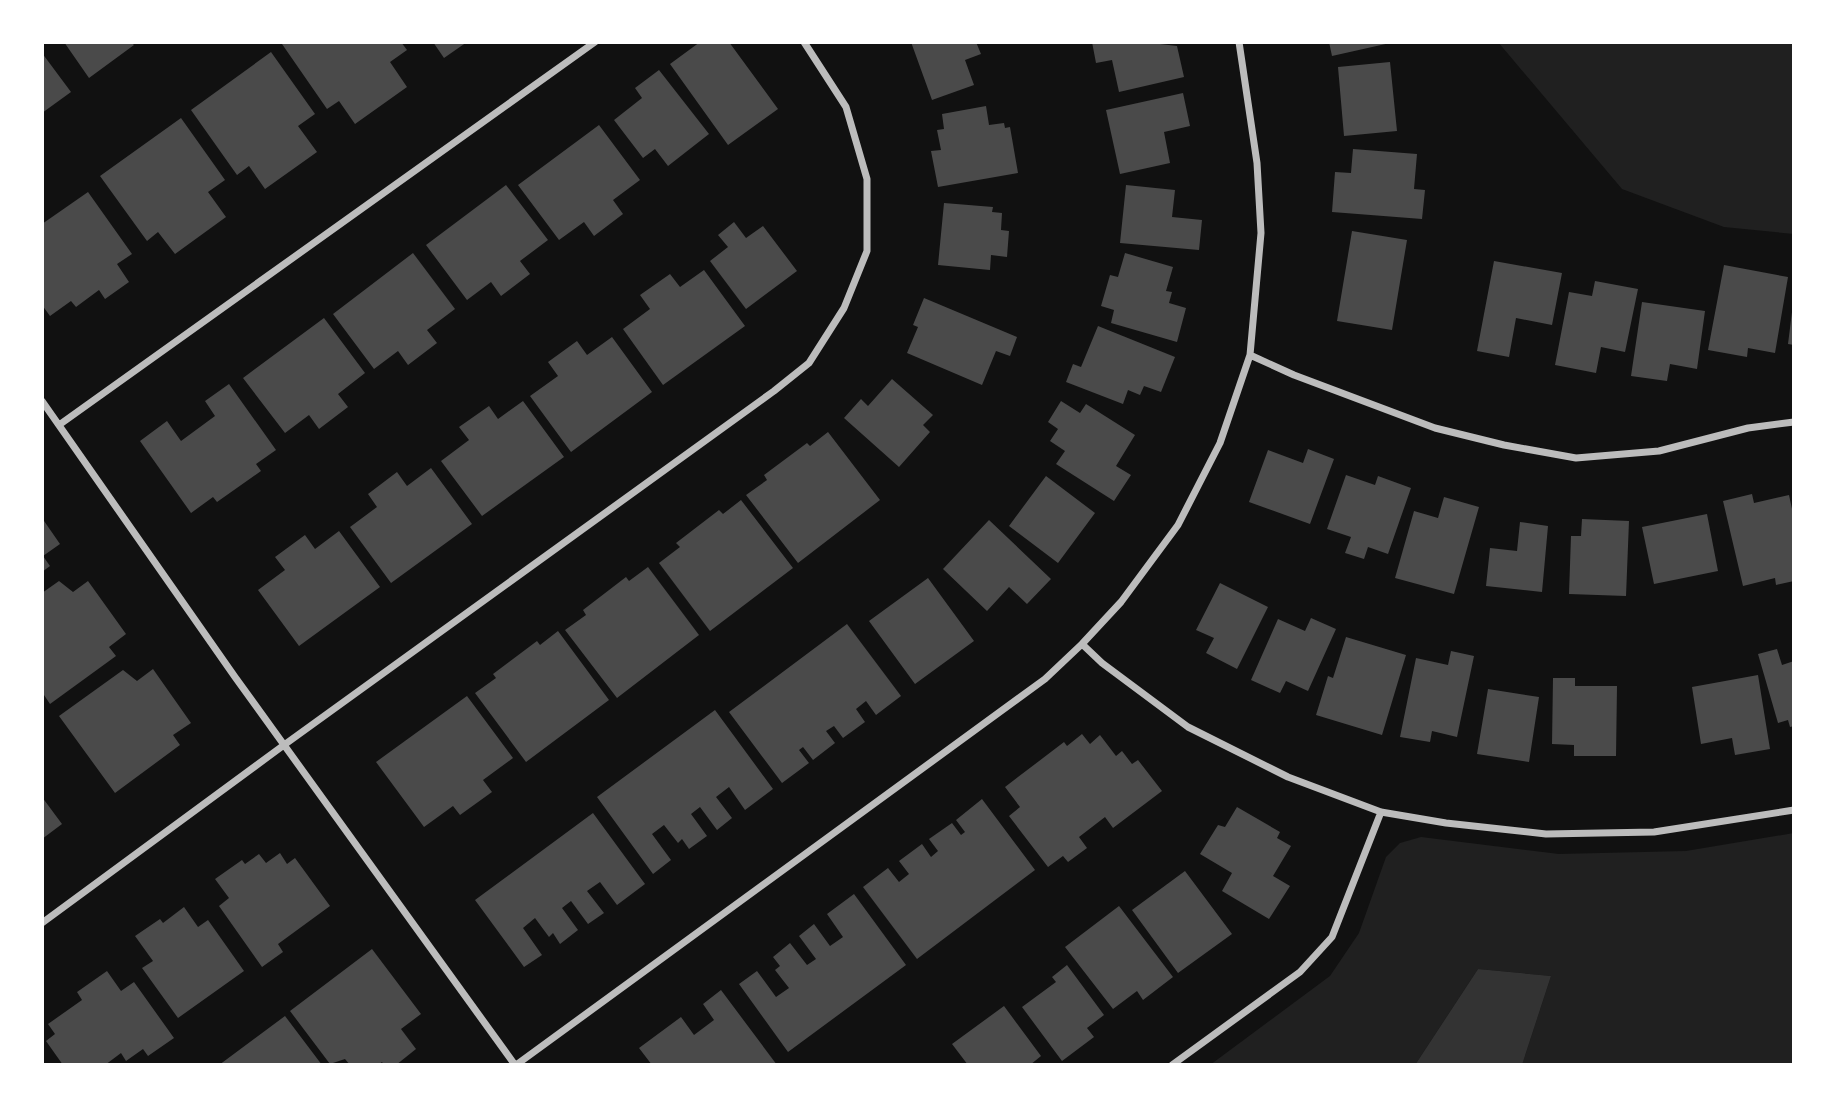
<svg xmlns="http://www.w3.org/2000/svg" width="1836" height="1107" viewBox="0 0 1836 1107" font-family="Lora,serif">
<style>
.green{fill:#202020}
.water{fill:#333}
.building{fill:#4a4a4a}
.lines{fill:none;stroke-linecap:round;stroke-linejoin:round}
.minor{stroke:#bcbcbc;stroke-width:7}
</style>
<rect width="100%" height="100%" fill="#111"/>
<path class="green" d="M1498,42h296v192l-70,-7 -102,-38z
M1794,833v232h-272l29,-89 -73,-7 -63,96h-205l120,-89 29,-43 27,-76 14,-14 21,-6 138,17 127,-3z"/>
<path class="water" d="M1478,969l73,7 -29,89h-107z"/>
<path class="building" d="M64,42h67l3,3 -45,33z
M285,42h116l6,8 -17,12 17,25 -52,37 -16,-23 -12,8 -45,-65z
M433,42h34l-23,16z
M700,42h29l49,67 -50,36 -58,-81z
M911,42h65l5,12 -16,6 9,25 -42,15z
M1092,42h67l1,2 17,2 7,31 -65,15 -7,-32 -16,3z
M1329,42h61v1l-58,13z
M271,52l44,62 -17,12 19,26 -52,37 -16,-23 -12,9 -46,-65z
M42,53l29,39 -29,21z
M1390,62l7,69 -53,5 -6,-69z
M659,70l50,64 -41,32 -13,-17 -12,9 -29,-38 28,-22 -7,-10z
M1183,93l7,33 -26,6 6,31 -50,11 -14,-64z
M986,106l3,19 15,-2 1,5 5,-1 8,46 -80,14 -7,-36 10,-1 -4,-20 7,-1 -2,-15z
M181,118l44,62 -17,12 18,25 -51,37 -17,-22 -11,9 -47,-65z
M599,125l41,55 -27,20 10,14 -29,22 -10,-14 -25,18 -41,-55z
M1353,149l64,5 -3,35 11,1 -3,29 -90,-7 3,-40 16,1z
M506,185l42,55 -28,21 10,13 -29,22 -10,-14 -24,18 -41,-55z
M1126,185l49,5 -3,27 30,3 -3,30 -79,-7z
M88,192l44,62 -15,10 12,18 -24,17 -6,-9 -23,17 -5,-6 -21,15 -8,-11v-81z
M944,203l49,4 -1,5 10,1 -1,17 8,1 -2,26 -16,-2 -1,15 -52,-5z
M734,222l12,16 17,-12 34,45 -51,38 -36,-48 18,-14 -10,-12z
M1352,231l55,9 -15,90 -55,-9z
M413,253l42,56 -28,21 10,13 -29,22 -10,-14 -24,18 -41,-55z
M1125,253l48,14 -7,24 6,1 -3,11 17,5 -9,34 -66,-19 3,-13 -13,-4 9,-31 8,2z
M1494,261l68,12 -10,52 -36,-7 -7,39 -32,-6z
M1724,265l64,12 -13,76 -27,-5 -1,9 -39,-7z
M704,270l41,56 -82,59 -40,-56 27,-20 -10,-14 30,-21 10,13z
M1595,281l43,8 -13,63 -24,-5 -5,26 -41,-8 14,-73 23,4z
M924,298l93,39 -7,19 -14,-5 -14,34 -75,-32 11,-26 -5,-2z
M1642,302l63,9 -8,58 -27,-5 -3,17 -36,-5z
M1792,312h2v33l-6,-1z
M324,318l41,55 -27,21 10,13 -29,22 -10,-14 -24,18 -42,-55z
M1098,326l77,31 -14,35 -17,-6 -4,9 -12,-5 -5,14 -57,-22 7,-18 8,3z
M612,337l40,55 -81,60 -41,-56 28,-20 -10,-14 29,-21 10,14z
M892,379l41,36 -10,10 7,7 -31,35 -55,-49 17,-19 7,7z
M229,384l47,66 -20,14 5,7 -44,31 -4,-5 -22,16 -51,-72 27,-20 14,20 34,-25 -10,-15z
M523,401l41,56 -82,59 -41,-55 28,-21 -10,-13 30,-21 9,13z
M1061,401l19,12 6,-9 49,31 -19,31 15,9 -17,26 -58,-37 9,-13 -15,-10 8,-12 -10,-7z
M828,432l52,68 -82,63 -52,-68 21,-15 -3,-5 43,-32 3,3z
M1308,449l26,10 -24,65 -61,-22 19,-52 35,13z
M431,468l41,56 -81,59 -41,-56 27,-20 -9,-13 29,-22 10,14z
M1346,475l29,10 3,-9 33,12 -23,66 -20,-7 -4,12 -19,-6 6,-16 -24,-8z
M1046,476l49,37 -37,50 -49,-37z
M1752,494l2,9 35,-8 5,23v63l-18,4 -1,-7 -32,8 -20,-85z
M1444,497l35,10 -25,87 -59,-16 19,-67 24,7z
M741,500l52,68 -83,63 -51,-68 21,-16 -4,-4 43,-33 4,4z
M1707,514l11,57 -64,13 -12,-57z
M42,518l18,26 -17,12 7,10 -8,6z
M1582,519l47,2 -3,75 -57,-2 2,-58h10z
M989,520l62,59 -24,25 -18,-17 -22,24 -44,-42z
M1520,522l28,4 -6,66 -56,-6 4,-38 27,3z
M339,531l41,56 -81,59 -41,-56 27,-20 -10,-13 30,-22 10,14z
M648,567l51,68 -82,63 -52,-68 21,-15 -3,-5 43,-33 3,4z
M928,578l46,63 -59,43 -46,-63z
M59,581l14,11 15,-11 38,53 -17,13 7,9 -66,48 -8,-12v-99z
M1220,583l48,24 -31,62 -31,-16 8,-15 -18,-8z
M1311,618l25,11 -28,62 -22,-10 -6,12 -29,-13 27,-61 27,12z
M847,624l54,72 -25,19 -10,-14 -10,8 9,13 -22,16 -9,-12 -8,5 9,12 -22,17 -10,-13 -4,3 10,13 -27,20 -53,-71z
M558,631l51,69 -83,62 -51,-69 21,-15 -3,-4 44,-33 3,4z
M1346,637l60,18 -24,80 -66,-20 12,-39 5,2z
M1777,649l5,16 12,-4v65l-4,1 -2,-7 -10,3 -20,-69z
M1451,651l23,5 -17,81 -25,-6 -2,11 -30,-5 16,-79 32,7z
M153,669l38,54 -18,12 7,10 -65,48 -56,-77 64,-46 14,11z
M1758,675l12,74 -35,6 -3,-17 -31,6 -9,-57z
M1553,678h22v8h42l-1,70h-42v-11l-22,-1z
M1488,689l51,8 -10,65 -52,-8z
M467,696l46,62 -30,22 9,12 -32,23 -7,-9 -29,21 -48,-65z
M715,710l58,79 -28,21 -16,-23 -13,10 16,21 -15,12 -17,-23 -9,7 16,22 -18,13 -7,-10 -4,4 -14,-18 -12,9 19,26 -18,14 -56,-77z
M1082,734l8,10 10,-9 16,21 6,-5 10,13 6,-4 24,31 -49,37 -8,-11 -26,20 8,11 -19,14 -5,-6 -15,11 -39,-51 11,-9 -15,-20 59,-45 3,4z
M42,797l20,27 -20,15z
M982,799l53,71 -118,89 -54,-72 25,-19 11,14 10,-8 -10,-13 23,-17 9,13 7,-6 -9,-12 23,-16 9,12 4,-3 -9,-12z
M1237,807l43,25 -3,6 14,8 -18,30 17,10 -21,33 -47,-28 10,-18 -32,-19 18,-29 7,2z
M593,813l52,71 -28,21 -17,-23 -13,9 17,22 -16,11 -17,-23 -9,7 16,22 -18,14 -7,-11 -4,4 -14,-19 -12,10 19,27 -18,12 -49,-67z
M280,853l7,11 8,-6 35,48 -52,38 5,8 -21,15 -43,-61 10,-8 -14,-19 27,-19 3,4 14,-10 7,9z
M1185,871l47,63 -54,39 -46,-63z
M854,894l52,71 -118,87 -49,-68 18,-13 19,26 13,-9 -14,-18 5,-4 -7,-9 17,-14 17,22 9,-6 -17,-23 15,-12 16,22 13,-9 -16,-23z
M1119,906l54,71 -30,23 -6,-9 -24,18 -48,-62z
M184,907l14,20 10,-7 36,51 -66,47 -36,-50 11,-7 -18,-25 25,-17 3,4z
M372,949l49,65 -20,15 15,20 -20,16h-12l-2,-3 -4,3h-28l-5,-6 -15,5 -40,-53z
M1067,965l37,50 -17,13 7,9 -32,24 -40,-54 34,-25 -4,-5z
M107,971l14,20 13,-9 40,56 -26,18 -5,-7 -17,12 -5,-8 -16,12h-42l-17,-24 9,-7 -7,-10 34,-24 -5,-8z
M721,990l56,75h-125l-13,-17 42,-31 13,18 20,-15 -11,-16z
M1004,1006l37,50 -11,9h-62l-16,-21z
M285,1016l37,49h-103z"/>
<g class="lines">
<path class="minor" d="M1250,355l44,20 141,53 69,17 72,13 83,-7 89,-23 46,-6
M42,401l193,276 280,388
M59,425l536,-383
M1082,644l20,19 86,64 100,50 93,35 65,11 100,11 108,-2 140,-22
M42,923l242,-178 490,-354 35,-28 35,-55 23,-57v-72l-21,-72 -42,-65
M516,1065l529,-386 37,-35 39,-42 57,-77 42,-82 30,-88 11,-122 -4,-70 -18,-121
M1172,1065l128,-93 32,-35 49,-125"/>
</g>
<rect width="1836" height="1107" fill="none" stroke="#ffffff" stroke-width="88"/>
</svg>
